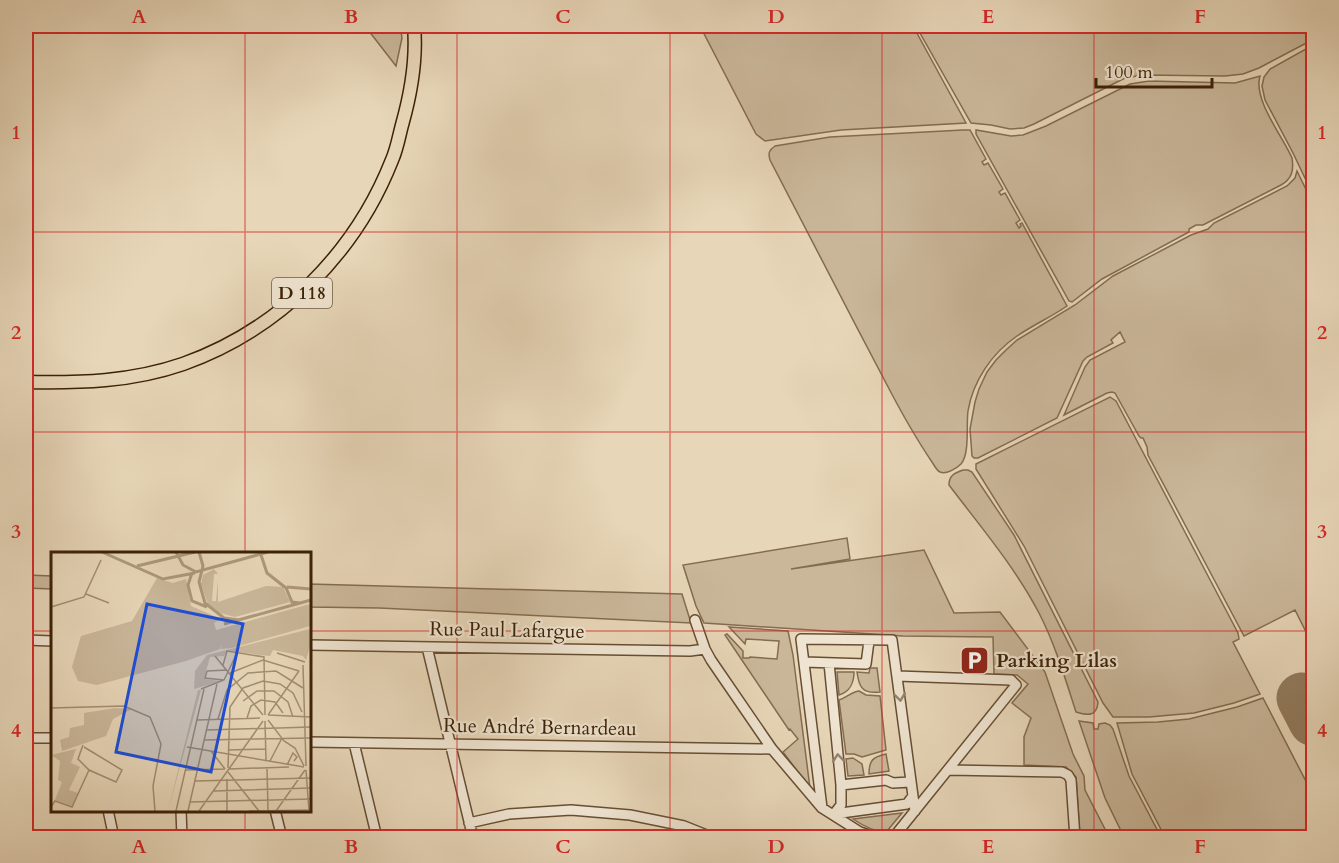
<svg xmlns="http://www.w3.org/2000/svg" width="1339" height="863" viewBox="0 0 1339 863" font-family="Cardo,serif">
<style>
.green{fill:#cab79a;stroke:#836c50;stroke-width:1.5}
.lines{fill:none;stroke-linecap:round;stroke-linejoin:round}
.runway{stroke:#927c5e;stroke-width:51}
.minor-casing{stroke:#674e32;stroke-width:12}
.major-casing{stroke:#3c2105;stroke-width:15}
.minor{stroke:#efe4d1;stroke-width:9}
.major{stroke:#e7d6b8;stroke-width:12}
.oneway{stroke:#96826b}
.grid{fill:none;stroke:#d62828;stroke-width:1.5;stroke-opacity:0.55}
.labels{text-anchor:middle;dominant-baseline:central;stroke-width:4.5;stroke-linejoin:round;paint-order:stroke}
.shield{fill:#efe4d1;stroke:#725c42;stroke-width:1.5}
.shield-label{font-size:18px;font-weight:bold;fill:#3c2105}
.street-label{font-size:20px;fill:#3c2105;stroke:#efe4d1}
.poi-label{font-size:20px;font-weight:bold;fill:#3c2105;stroke:#efe4d1;text-anchor:start}
.inset-river{fill:none;stroke:#ad987b;stroke-width:3}
.inset-road{fill:none;stroke:#a38e70;stroke-width:1.5}
.view{fill:#1d4ed8;fill-opacity:0.15;stroke:#1d4ed8;stroke-width:3}
.inset-edge{fill:none;stroke:#3c2105;stroke-width:3}
.neatline{fill:none;stroke:#d62828;stroke-width:2}
.grid-label{font-size:20px;text-anchor:middle;font-weight:bold;fill:#d62828}
</style>
<rect width="100%" height="100%" fill="#e7d6b8"/>
<filter id="stains"><feTurbulence type="fractalNoise" baseFrequency=".00333" numOctaves="4"/><feColorMatrix values="0 0 0 0 .2 0 0 0 0 .09 0 0 0 0 .02 0 0 0 .5 -.17"/></filter>
<radialGradient id="worn" r=".72"><stop offset=".6" stop-color="#630" stop-opacity="0"/><stop offset="1" stop-color="#630" stop-opacity=".3"/></radialGradient>
<path class="green" d="M365,26h35l2,12 -6,28z
M700,26h213l53,97 -125,7 -76,11 -9,-7z
M916,26h397l1,13 -55,29 -16,6 -18,2 -82,-1 -18,3 -91,46 -10,4 -14,1 -19,-4 -20,-2z
M1313,45v150l-20,-42 -28,-53 -3,-14 2,-9 6,-8z
M1260,76c-7,24 22,59 32,82 2,12 0,21 -11,27l-78,40h-7l-7,4v3l-87,47 -30,23 -3,-1 -93,-167v-4l35,6 12,-1 23,-9 84,-42 19,-3 86,2z
M963,130h7l16,29 -4,3 2,3 4,-2 15,26 -4,3 2,3 4,-2 15,27 -4,3 3,5 2,-2 -1,-2 2,-1 45,83c-16,11 -34,19 -50,30 -25,17 -44,45 -49,75 -2,14 2,43 -7,53 -4,4 -15,11 -21,8 -3,-1 -6,-7 -8,-10 -17,-25 -32,-52 -46,-79 -39,-74 -77,-148 -116,-223 -2,-7 -1,-10 5,-14l55,-9z
M1297,171l17,35v301c-9,16 -1,32 0,50 0,29 0,59 -1,89l-18,-36 -51,26 -96,-181 -1,-8 -4,-9h-2l-2,-2 -24,-43 -3,-1 -5,1 -43,22 21,-48 5,-7 35,-18 -5,-10 -9,8 2,3 -26,14 -4,4 -26,57 -79,40h-4l-2,-2 -2,-27 5,-27 4,-13 8,-17 9,-12 10,-10 11,-10 58,-35 38,-29 78,-41 17,-6 6,-6 73,-37 8,-8z
M1110,397l6,4 122,232 1,6 -6,3 27,52 -26,9 -40,10 -45,4h-36l-10,-14 -79,-157 -48,-77v-5z
M963,470h5l4,2 42,63 84,167c-1,14 -9,14 -22,10 -11,-34 -21,-68 -37,-99 -24,-46 -59,-87 -90,-128 0,-10 6,-12 14,-15z
M847,538l3,21 -59,10 133,-19 30,63 46,-1 45,60 28,82 11,22 1,14 24,47h-29l-4,-60 -10,-10 -42,-2v-28l7,-19 -19,-15 16,-19 -11,-9 -23,-1 -1,-37 -90,-1 -199,-13 -8,-17 -13,-41z
M26,575l26,1v13l-26,-1z
M309,584l373,10 9,29 -312,-15 -70,-1z
M729,627l59,4 5,24 17,133 -27,-36 15,-13 -8,-10 -1,1 -64,-95 2,-1 16,17v7h6l1,-1 27,2 2,-18 -33,-2 -1,5z
M870,668h7l3,24c-17,2 -21,-4 -23,-20l12,1z
M837,672h17c0,10 -4,20 -15,23z
M859,691l7,4 14,1 6,54 -24,7 -8,-3h-8l-7,-54c7,-2 12,-8 20,-9z
M1263,698l50,97v42h-148l-33,-63 -15,-51 41,-1 31,-3 48,-12z
M1079,721l14,2 1,6h4l1,-5 6,-1 5,2 3,4 16,47 32,61h-37l-19,-39z
M886,754l3,17 -20,3c0,-14 4,-17 17,-20z
M853,758l9,6 2,11 -16,1 -2,-17z
M902,813l-15,18c-11,2 -25,-6 -34,-12z"/>
<g class="lines">
<path class="runway" d="M1302,698l12,23"/>
<defs>
<path id="minor" d="M695,620l10,29 6,11 61,89 50,59 38,24 18,6
M26,640l26,1
M309,645l381,6 15,-2
M427,647l46,191
M804,662l62,2 3,-23
M829,663l12,122v20l-7,9
M26,738h26
M309,742l463,7
M354,743l23,95
M948,770l114,2 6,3 3,5 4,58
M841,785l45,-5 7,3 17,-1
M822,808l-21,-169 91,1 23,171
M108,810l6,28
M181,810l1,28
M275,810l7,28
M834,814l73,-10 5,-7
M469,823l40,-9 62,-4 59,5 54,11 30,12
M893,838l123,-153 -5,-5 -114,-4"/>
<path id="major" d="M26,382c54,1 105,0 157,-18 96,-34 172,-110 209,-204 5,-11 7,-24 10,-35 9,-32 15,-66 12,-99"/>
</defs>
<use href="#minor" class="minor-casing"/>
<use href="#major" class="major-casing"/>
<use href="#minor" class="minor"/>
<use href="#major" class="major"/>
</g>
<defs><path id="oneway-chevron" d="M-2-3.5L2.5 0L-2 3.5" fill="none" stroke-width="1.6" stroke-linecap="round" stroke-linejoin="round" transform="scale(1.5)"/></defs>
<g class="oneway">
<use href="#oneway-chevron" transform="translate(900 697) rotate(83)"/>
<use href="#oneway-chevron" transform="translate(838 758) rotate(-96)"/>
</g>
<path class="grid" d="M245,26v528M457,26v812M670,26v812M882,26v812M1094,26v812M26,232h1288M26,432h1288M26,631h26M309,631h1005M245,810v28"/>
<defs>
<symbol id="parking-square" viewBox="-11 -11 22 22"><rect x="-9" y="-9" width="18" height="18" rx="4" fill="#8f2418" stroke="#efe4d1"/><path d="M-3.5-5.5H1a3.5 3.5 0 0 1 0 7H-1V5.5H-3.5ZM-1-3.4V-.6H.8a1.4 1.4 0 0 0 0-2.8Z" fill="#fff"/></symbol>
</defs>
<g fill-rule="evenodd">
<use href="#parking-square" x="958" y="644" width="33" height="33"/>
</g>
<g class="labels">
<rect class="shield" x="272" y="278" width="60" height="30" rx="4.5"/>
<g class="shield-label">
<text x="302" y="293">D 118</text>
</g>
<g class="street-label">
<text transform="translate(507 630) rotate(1)">Rue Paul Lafargue</text>
<text transform="translate(540 727) rotate(1)">Rue André Bernardeau</text>
</g>
<g class="poi-label">
<text x="996" y="660">Parking Lilas</text>
</g>
</g>
<g transform="translate(51 552)">
<rect width="260" height="260" fill="#e7d6b8"/>
<path d="M163,17l4,5h-4l-2,27h4l2,-21v22l48,-16 17,1 7,15 -55,15 -15,-4 -12,-9 -7,-20 2,-9zM106,26l16,5 13,-4 5,27 30,13 -7,4 2,7 94,-26v22l-78,22 -11,1 1,-4 -2,4 -34,12 -89,24 -19,-4 -6,-14 9,-31 51,-15zM259,77v18l-4,13 -3,-4 -30,-6 -3,6 -43,-5 -3,5 -14,1 -6,22 18,2 -28,8 1,-18 12,-16zM147,138h3l-33,121zM64,156l17,1 -19,10 -7,17 -44,15 -2,-11 9,-3 1,-9 14,-3v-12zM25,197l-5,14 9,4 -11,23 9,3 -6,13 -17,-6 7,-18 -4,-2 2,-19 -9,-6z" fill="#cab79a"/>
<path class="inset-river" d="M51,0l61,27 32,-6M125,0l7,13 13,7 72,-20M148,0l4,14 -4,16 6,21 19,15 15,2M209,0l7,21 19,15 6,14 8,1M86,14l58,-14M141,21l-4,12 4,16 15,6M236,35l24,2M173,72l87,-24"/>
<path class="inset-road" d="M35,42l23,9M0,55l33,-10 17,-37M226,101l28,9M164,104l48,59M172,113l4,-14 37,6 1,58M252,113l3,101M156,119l-2,7 19,2M156,119l20,-1M179,121l33,-13 36,11M150,137l23,-9 13,-27M192,149l14,-10h17l14,11 5,15M0,156l73,-2 26,11 11,27 -8,42 2,25M217,163l31,-44M217,163l43,2M196,166l4,-12 10,-6 14,2 8,11M167,167l9,-29 21,-17 28,-2 27,17M146,168l63,-2M217,168l16,21 11,7 9,18M214,169l1,39M155,178l105,-3M153,188l107,-2M32,193l-5,14 11,11 27,12 6,-12 -38,-23M136,195l117,20M177,198l38,-1M160,199l14,18M219,209l12,-23M236,213l6,-12 4,4 -3,4M177,216l2,-61 13,-19 20,-7 17,3 13,9 9,19M216,216l1,43M178,217l60,-2M135,218l39,-1M255,218l3,41M177,220l31,39M144,229l116,-3M163,239l97,-3M139,250l121,-3M0,255l4,-6 17,6 17,-37M125,259l28,-122M137,259l29,-127M148,259l64,-90M176,259v-32M198,259l62,-1M225,259l29,-41"/>
<path class="view" d="M96,52l96,20 -32,148 -95,-20z"/>
<rect width="260" height="260" class="inset-edge"/>
</g>
<rect width="1339" height="863" fill="none" stroke="#e7d6b8" stroke-width="66"/>
<path d="M1096 78v9h116v-9" fill="none" stroke="#3c2105" stroke-width="3"/>
<text x="1105" y="78" font-size="18" fill="#3c2105" stroke="#efe4d1" stroke-width="4.5" paint-order="stroke">100 m</text>
<rect x="33" y="33" width="1273" height="797" class="neatline"/>
<g class="grid-label">
<text x="139" y="23">A</text>
<text x="351" y="23">B</text>
<text x="563" y="23">C</text>
<text x="776" y="23">D</text>
<text x="988" y="23">E</text>
<text x="1200" y="23">F</text>
<text x="16" y="139">1</text>
<text x="1322" y="139">1</text>
<text x="16" y="339">2</text>
<text x="1322" y="339">2</text>
<text x="16" y="538">3</text>
<text x="1322" y="538">3</text>
<text x="16" y="737">4</text>
<text x="1322" y="737">4</text>
<text x="139" y="853">A</text>
<text x="351" y="853">B</text>
<text x="563" y="853">C</text>
<text x="776" y="853">D</text>
<text x="988" y="853">E</text>
<text x="1200" y="853">F</text>
</g>
<rect width="100%" height="100%" filter="url(#stains)"/>
<rect width="100%" height="100%" fill="url(#worn)"/>
</svg>
